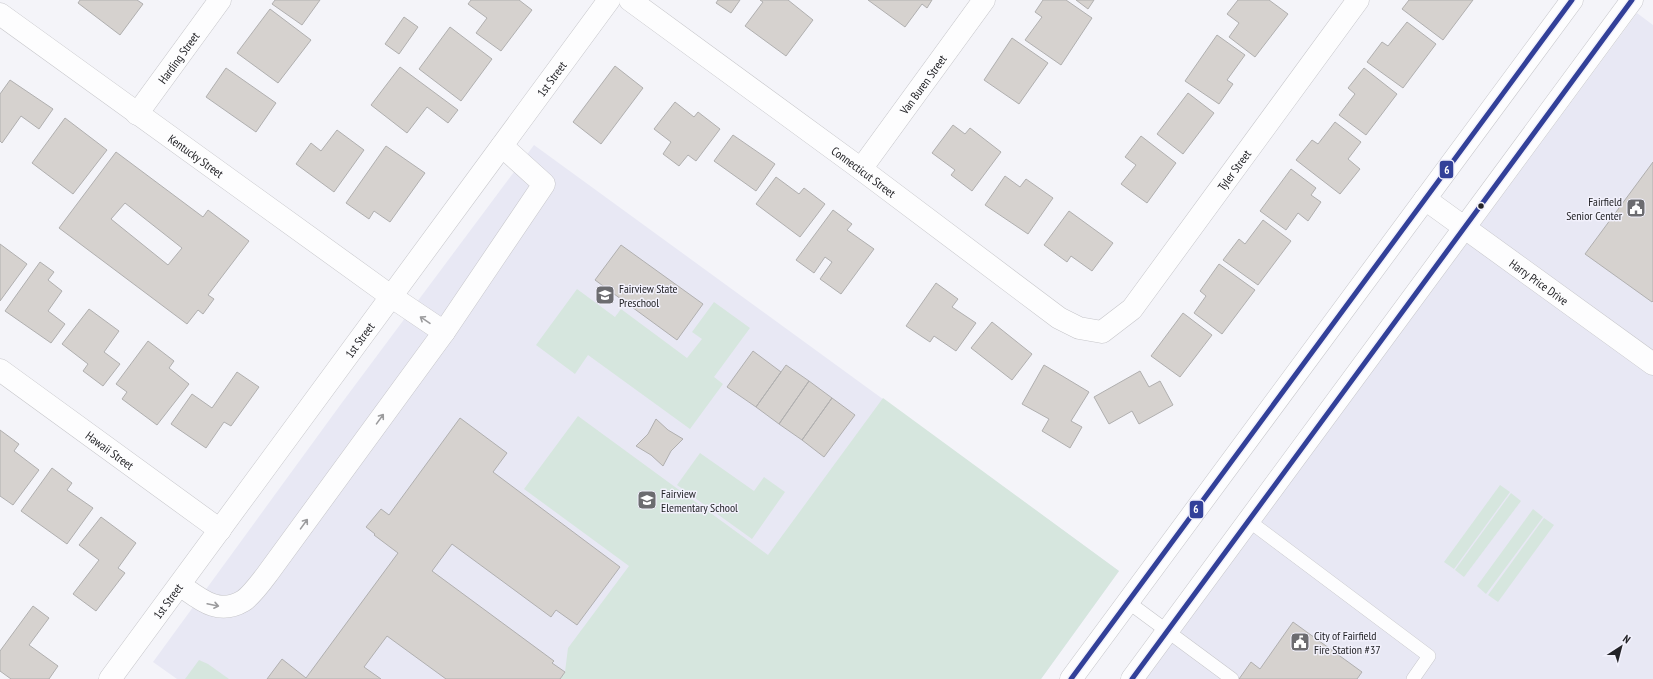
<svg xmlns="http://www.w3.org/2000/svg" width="1653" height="679" viewBox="0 0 1653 679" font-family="'PT Sans Narrow',sans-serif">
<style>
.built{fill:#e8e8f4}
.green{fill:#d6e6de}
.building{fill:#d6d2cf;stroke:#b0afaf;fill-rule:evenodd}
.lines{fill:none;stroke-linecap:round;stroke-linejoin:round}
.service-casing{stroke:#c6c6ca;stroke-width:14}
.minor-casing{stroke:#c6c6ca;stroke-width:23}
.secondary-casing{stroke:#c6c6ca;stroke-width:23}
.service{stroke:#fdfdfe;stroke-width:13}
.minor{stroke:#fdfdfe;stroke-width:22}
.secondary{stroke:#fdfdfe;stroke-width:22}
.bus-1-casing{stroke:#f2f1fc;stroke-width:8}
.bus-1{stroke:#324099;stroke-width:5}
.oneway{stroke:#9b9b9d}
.bus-dot{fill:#232327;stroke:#f2f1fc;stroke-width:1.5}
.labels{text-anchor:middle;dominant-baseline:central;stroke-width:3;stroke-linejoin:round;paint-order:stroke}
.street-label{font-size:12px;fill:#232327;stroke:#f2f1fc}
.poi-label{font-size:12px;fill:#232327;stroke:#f2f1fc;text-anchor:start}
.line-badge{stroke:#f2f1fc;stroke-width:1.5}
.badge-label{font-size:11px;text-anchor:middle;font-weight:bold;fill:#fff}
</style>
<rect width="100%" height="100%" fill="#f4f4f9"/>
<path class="built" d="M1637,13l16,12v654h-508z
M534,145l585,426 -78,108h-864l-24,-17 188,-258z"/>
<path class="green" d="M577,289l38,28 6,-8 66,49 15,-19 -10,-7 22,-30 36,26 -36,49 9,7 -33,45 -102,-74 -13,19 -39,-29z
M883,398l236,173 -78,108h-481l5,-7 3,-24 61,-82 -105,-77 54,-73 190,139z
M700,453l54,38 10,-14 21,15 -33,47 -75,-54z
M1500,485l10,7 -56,77 -10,-7z
M1511,493l10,8 -57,76 -9,-7z
M1533,509l10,8 -57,77 -9,-8z
M1544,518l10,7 -56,77 -10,-7z
M199,660l9,4 21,15h-44z"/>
<path class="building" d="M80,0h57l6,4 -23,31 -42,-32z
M275,0h45l-18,25 -30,-21z
M471,0h48l13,10 -31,41 -25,-18 11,-15 -19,-14z
M718,0h22l-9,13 -15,-10z
M760,0h28l25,20 -27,36 -41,-30 18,-24z
M868,0h64l-5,8 -5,-4 -17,23z
M1043,0h23l26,18 -31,47 -36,-25 17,-23 -7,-5z
M1076,0h18l-6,9z
M1238,0h31l19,14 -33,43 -26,-20 10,-14 -12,-9z
M1409,0h64l-30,40 -41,-31z
M270,9l41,31 -33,43 -41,-30z
M404,17l14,10 -19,27 -14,-10z
M1407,22l29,22 -33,44 -36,-26 15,-20 6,4z
M450,27l42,32 -31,42 -42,-32z
M1217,35l28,20 -18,25 6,4 -14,20 -34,-23z
M1012,38l36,25 -29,41 -35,-24z
M615,66l28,22 -42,56 -28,-22z
M400,67l58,43 -10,13 -21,-16 -20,26 -36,-28z
M226,68l50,35 -20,29 -50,-35z
M1364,68l33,26 -31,41 -27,-20 16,-21 -7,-6z
M10,80l43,29 -14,20 -18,-13 -19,27 -2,-2v-47z
M1188,93l26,20 -31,41 -26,-20z
M675,102l19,15 4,-5 22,17 -24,32 -8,-6 -9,11 -16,-12 8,-12 -17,-13z
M65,118l42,32 -34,44 -41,-31z
M1335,122l26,20 -13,17 12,10 -20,25 -44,-34 16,-20 6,4z
M953,125l12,9 5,-6 31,24 -29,39 -21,-16 4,-5 -23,-17z
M337,130l27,20 -30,42 -38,-28 15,-21 10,8z
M733,135l42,29 -19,27 -42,-30z
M1141,136l35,27 -29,40 -26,-19 15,-19 -11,-8z
M386,146l39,27 -35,49 -16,-11 -5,8 -23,-16z
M116,152l87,65 5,-7 41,31 -41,54 6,4 -11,15 -5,-4 -11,14 -128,-96zM125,203l57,45 -14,17 -57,-46z
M1653,162v139l-1,1 -67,-48z
M1291,169l25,19 -5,7 10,7 -13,19 -10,-8 -12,17 -26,-19z
M1005,176l15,11 6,-8 27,19 -25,36 -43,-29z
M776,177l23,17 5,-6 21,16 -25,33 -44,-33z
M833,210l19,14 -5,6 27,19 -33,45 -21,-15 12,-17 -7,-5 -11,16 -18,-13z
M1069,211l44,32 -21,28 -21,-15 -4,6 -23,-17z
M1263,220l28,21 -33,44 -35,-25 16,-21 6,5z
M0,244l27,20 -27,37z
M621,245l82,59 -26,36 -82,-60z
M40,262l14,10 -6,8 14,11 -14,20 17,13 -14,19 -46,-32z
M1219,264l36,26 -33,44 -28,-21 12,-17 -6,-5z
M936,283l22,16 -6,8 24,16 -20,28 -22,-15 -4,6 -24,-16z
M89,309l30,22 -15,21 16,12 -17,22 -20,-15 5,-7 -26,-20z
M1183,313l29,22 -32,42 -29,-21z
M992,322l40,32 -20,26 -41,-32z
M148,341l26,20 -5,7 20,16 -32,41 -35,-26 5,-7 -11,-8z
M753,351l28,21 -25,35 -29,-20z
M786,365l23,16 -30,43 -23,-17z
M1044,365l45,27 -18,29 11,6 -12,21 -28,-17 7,-12 -27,-15z
M1140,371l9,16 11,-6 13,24 -34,19 -7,-13 -23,13 -15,-27z
M237,372l22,15 -28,39 -7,-4 -18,26 -35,-24 21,-30 20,14z
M809,381l23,17 -30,42 -23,-16z
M832,398l23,17 -31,42 -22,-17z
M460,418l47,35 -14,19 127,95 -43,58 -21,-15 -5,7 -99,-73 -20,27 122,90 -2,2 13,9 -5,7h-114l-59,-43 -23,31 17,12h-114l15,-20 24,19 92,-125 -24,-18 1,-1 -9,-7 15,-18 8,6z
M656,419l12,11 15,9 -12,12 -8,15 -12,-11 -15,-9 12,-12z
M0,430l19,14 -5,7 25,19 -26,35 -13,-9z
M52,468l20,15 -5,7 26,18 -26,36 -46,-33z
M101,517l35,26 -18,25 7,5 -29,38 -23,-17 26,-34 -20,-15z
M33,606l16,12 -20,27 29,21 -9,13h-38l-11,-8v-20z
M1293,622l69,50 -5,7h-118l12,-17 9,7z"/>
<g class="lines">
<defs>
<path id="service" d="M1249,521l180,135 -16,23
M1128,602l104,77"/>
<g id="minor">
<path id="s1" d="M630,0l231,169 198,149 20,10 23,4 30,-23 226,-309"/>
<path id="s2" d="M0,14l392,283 52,35 -176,241c-6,8 -17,23 -25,28 -25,15 -43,-2 -63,-16"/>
<path id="s3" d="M137,114l83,-114"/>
<path id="s4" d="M861,169l123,-169"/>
<path id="s5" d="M1425,199l228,165"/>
<path d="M444,332l100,-148 -42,-38"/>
<path id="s6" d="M0,370l220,160"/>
<path id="s7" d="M110,679l499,-679"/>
</g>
<path id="secondary" d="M1071,679l501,-679
M1132,679l500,-679"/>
</defs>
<use href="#service" class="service-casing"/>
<use href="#minor" class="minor-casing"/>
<use href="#secondary" class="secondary-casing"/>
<use href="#service" class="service"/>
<use href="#minor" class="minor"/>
<use href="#secondary" class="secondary"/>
<defs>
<path id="bus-1" d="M1071,679l501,-679
M1132,679l500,-679"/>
</defs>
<use href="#bus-1" class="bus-1-casing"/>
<use href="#bus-1" class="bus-1"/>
</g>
<defs><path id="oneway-shaft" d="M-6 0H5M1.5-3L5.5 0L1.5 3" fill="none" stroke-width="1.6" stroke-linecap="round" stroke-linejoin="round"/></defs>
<g class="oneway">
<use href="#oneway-shaft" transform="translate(425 320) rotate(-146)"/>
<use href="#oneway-shaft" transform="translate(380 419) rotate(-54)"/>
<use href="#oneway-shaft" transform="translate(304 524) rotate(-54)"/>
<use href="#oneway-shaft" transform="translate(213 605) rotate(12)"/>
</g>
<defs>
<symbol id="civic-square" viewBox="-11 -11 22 22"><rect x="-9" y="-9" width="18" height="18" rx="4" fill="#6c6c70" stroke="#f2f1fc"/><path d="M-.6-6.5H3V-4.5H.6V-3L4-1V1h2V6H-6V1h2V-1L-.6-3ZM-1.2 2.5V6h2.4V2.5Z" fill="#fff"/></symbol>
<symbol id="school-square" viewBox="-11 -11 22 22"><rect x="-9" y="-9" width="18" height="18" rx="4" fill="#6c6c70" stroke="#f2f1fc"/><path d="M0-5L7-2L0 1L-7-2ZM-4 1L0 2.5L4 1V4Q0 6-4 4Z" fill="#fff"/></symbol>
</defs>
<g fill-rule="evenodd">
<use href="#civic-square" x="1625" y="197" width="22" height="22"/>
<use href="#school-square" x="594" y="284" width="22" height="22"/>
<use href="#school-square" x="636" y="489" width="22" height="22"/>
<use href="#civic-square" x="1289" y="631" width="22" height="22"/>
</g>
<circle class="bus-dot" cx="1481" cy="206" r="3.5"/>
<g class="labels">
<g class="street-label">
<text stroke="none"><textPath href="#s3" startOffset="70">Harding Street</textPath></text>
<text stroke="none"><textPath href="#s7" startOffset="745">1st Street</textPath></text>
<text stroke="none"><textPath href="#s4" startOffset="105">Van Buren Street</textPath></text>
<text stroke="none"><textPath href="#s2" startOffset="242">Kentucky Street</textPath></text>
<text stroke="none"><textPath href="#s1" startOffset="790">Tyler Street</textPath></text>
<text stroke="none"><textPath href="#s1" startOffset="290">Connecticut Street</textPath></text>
<text stroke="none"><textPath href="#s5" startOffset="141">Harry Price Drive</textPath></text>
<text stroke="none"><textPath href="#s7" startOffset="421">1st Street</textPath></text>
<text stroke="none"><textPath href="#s6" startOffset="136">Hawaii Street</textPath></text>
<text stroke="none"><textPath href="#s7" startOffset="97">1st Street</textPath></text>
</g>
<g class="poi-label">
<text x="1622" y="201" text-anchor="end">Fairfield<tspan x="1622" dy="14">Senior Center</tspan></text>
<text x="619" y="288">Fairview State<tspan x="619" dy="14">Preschool</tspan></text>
<text x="661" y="493">Fairview<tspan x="661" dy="14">Elementary School</tspan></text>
<text x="1314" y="635">City of Fairfield<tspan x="1314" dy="14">Fire Station #37</tspan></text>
</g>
</g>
<g class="line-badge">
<rect x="1439" y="160" width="15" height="19" rx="4" fill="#324099"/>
<rect x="1189" y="500" width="15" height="19" rx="4" fill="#324099"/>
</g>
<g class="badge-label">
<text x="1447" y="174">6</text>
<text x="1196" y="513">6</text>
</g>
<g transform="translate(1621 647) rotate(36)" stroke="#f2f1fc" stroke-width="3" paint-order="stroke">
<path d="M0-3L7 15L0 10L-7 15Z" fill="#232327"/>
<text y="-6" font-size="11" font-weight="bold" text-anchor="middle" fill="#232327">N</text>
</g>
</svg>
